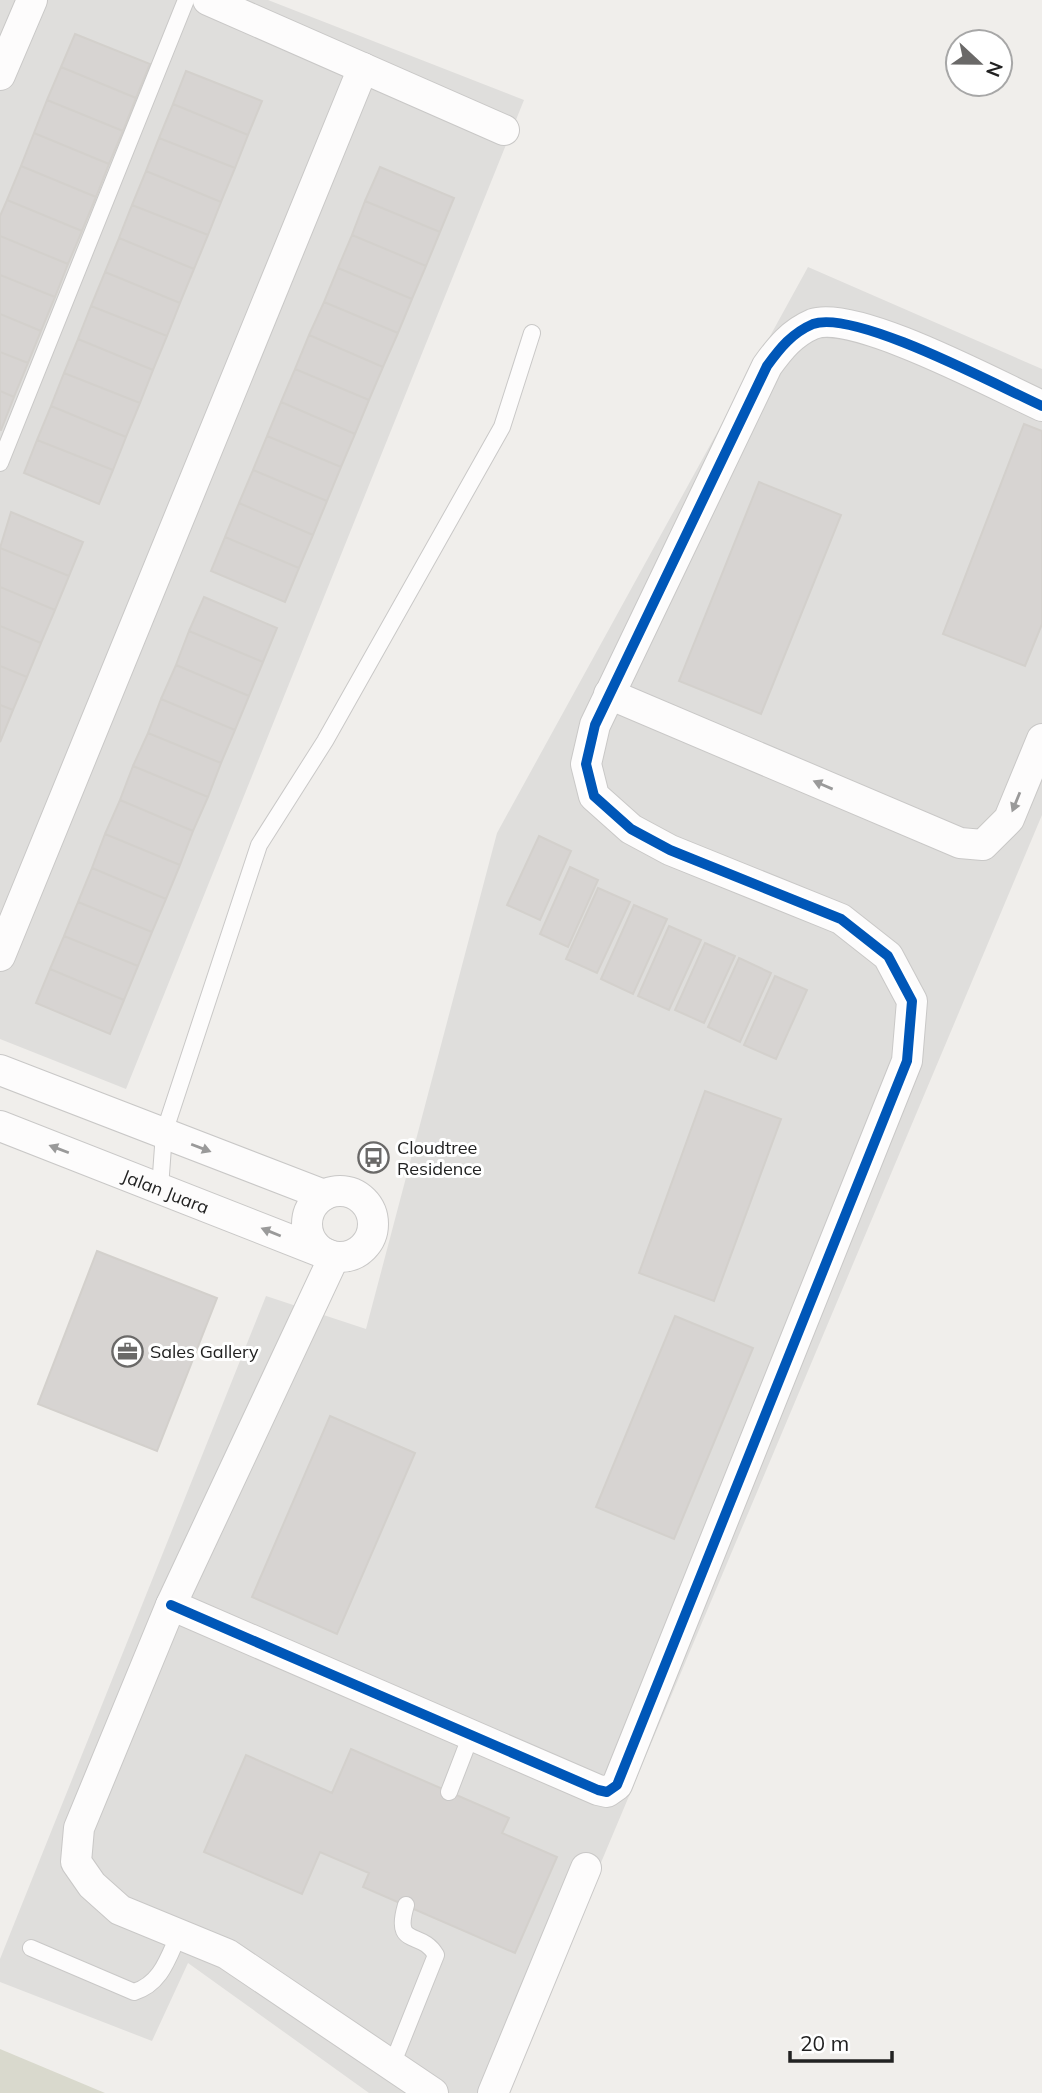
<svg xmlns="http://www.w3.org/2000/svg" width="1042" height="2093" viewBox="0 0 1042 2093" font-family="Mulish,sans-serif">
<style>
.residential{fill:#dfdedc}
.construction{fill:#d9d9cd}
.building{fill:#d7d4d2;stroke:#d3d0cc;stroke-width:2}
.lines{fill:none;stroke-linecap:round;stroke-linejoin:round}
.service-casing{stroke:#c9c8c7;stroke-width:18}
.minor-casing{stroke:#c9c8c7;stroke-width:32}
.service{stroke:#fdfcfc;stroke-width:16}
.minor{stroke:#fdfcfc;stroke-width:30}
.cycleway-casing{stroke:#fff;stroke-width:15}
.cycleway{stroke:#0057b8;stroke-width:10}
.oneway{fill:#9a9a9a}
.labels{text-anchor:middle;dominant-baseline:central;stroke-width:6;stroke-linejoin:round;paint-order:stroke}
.poi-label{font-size:18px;fill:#222;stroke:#fff;text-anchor:start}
.street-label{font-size:18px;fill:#222;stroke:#fff}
</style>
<rect width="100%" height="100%" fill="#f0eeeb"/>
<path class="residential" d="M0,0h268l256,100 -398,989 -126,-50z
M808,267l234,102v446l-538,1278h-135l-181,-130 -36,78 -152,-59v-23l266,-663 100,33 131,-496z"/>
<path class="construction" d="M0,2049l105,44h-105z"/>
<path class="building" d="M75,34l75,30 -14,34 -75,-31z
M61,67l75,31 -13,33 -76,-31z
M186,71l76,30 -14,34 -75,-31z
M47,100l76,31 -14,33 -75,-31z
M173,104l75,31 -13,33 -76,-30z
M34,133l75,31 -13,33 -75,-31z
M159,138l76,30 -14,34 -75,-31z
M21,166l75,31 -14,34 -75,-31z
M380,167l74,31 -14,34 -75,-31z
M146,171l75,31 -13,33 -76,-30z
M7,200l75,31 -14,33 -68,-28v-20z
M365,201l75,31 -14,34 -74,-31z
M132,205l76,30 -14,34 -75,-31z
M352,235l74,31 -14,33 -74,-31z
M0,236l68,28 -13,33 -55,-22z
M119,238l75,31 -14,34 -75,-31z
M338,268l74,31 -14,34 -74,-31z
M105,272l75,31 -13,33 -76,-30z
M0,275l55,22 -14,34 -41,-17z
M324,302l74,31 -15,34 -74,-32z
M91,306l76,30 -14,34 -75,-31z
M0,314l41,17 -13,32 -28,-11z
M309,335l74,32 -14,33 -74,-31z
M78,339l75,31 -13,33 -76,-30z
M0,352l28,11 -14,34 -14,-6z
M295,369l74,31 -14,34 -74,-32z
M64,373l76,30 -14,34 -75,-31z
M0,391l14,6 -13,33h-1z
M281,402l74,32 -14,33 -74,-31z
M51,406l75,31 -13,33 -76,-30z
M1024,424l18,7v193l-17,42 -82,-32z
M267,436l74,31 -14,34 -74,-31z
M37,440l76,30 -14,34 -75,-31z
M253,470l74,31 -14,34 -74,-32z
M759,482l82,33 -80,199 -82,-33z
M239,503l74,32 -14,33 -74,-31z
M11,512l72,30 -14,34 -69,-28z
M225,537l74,31 -14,34 -74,-31z
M0,548l69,28 -14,34 -55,-23z
M0,587l55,23 -14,33 -41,-17z
M204,597l73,31 -14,34 -74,-31z
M0,626l41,17 -14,34 -27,-11z
M189,631l74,31 -14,34 -73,-31z
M176,665l73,31 -14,34 -74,-31z
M0,666l27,11 -14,33 -13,-5z
M161,699l74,31 -14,33 -73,-30z
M0,705l13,5 -13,32z
M148,733l73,30 -13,34 -75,-31z
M133,766l75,31 -15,34 -73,-31z
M120,800l73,31 -13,34 -75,-31z
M105,834l75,31 -14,34 -74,-31z
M539,836l32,15 -31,69 -33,-15z
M570,867l28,13 -30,67 -28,-13z
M92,868l74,31 -14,33 -74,-30z
M598,888l32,14 -33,71 -31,-14z
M78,902l74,30 -14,34 -74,-30z
M634,905l33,14 -34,75 -32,-15z
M669,926l32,14 -32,70 -31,-14z
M64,936l74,30 -14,34 -74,-31z
M705,943l30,13 -31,67 -29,-13z
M739,958l32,15 -31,69 -32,-15z
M50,969l74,31 -14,34 -74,-31z
M775,976l32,14 -31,69 -32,-14z
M705,1091l76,28 -67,182 -75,-28z
M97,1251l120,47 -60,153 -119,-47z
M675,1316l78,32 -79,191 -78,-32z
M330,1416l85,37 -78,181 -85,-37z
M351,1749l158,69 -7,15 55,24 -42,96 -152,-66 6,-14 -49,-21 -18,42 -98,-42 42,-97 86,38z"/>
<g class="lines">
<defs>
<path id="service" d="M0,463l186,-463
M160,1188l4,-55 95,-288 66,-104 177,-314 30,-94
M449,1792l22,-57
M31,1948l103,44c27,-8 34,-34 45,-58
M392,2065l44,-110c-15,-26 -43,-6 -30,-50"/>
<g id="minor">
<path d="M208,0l296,130"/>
<path d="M0,75l32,-75"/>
<path d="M609,694l351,149 23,2 26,-26 33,-80"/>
<path d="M0,956l363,-888"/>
<path d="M0,1070l324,125"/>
<path id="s1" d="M0,1126l334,131"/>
<circle cx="340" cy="1224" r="33"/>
<path d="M334,1257l-163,348 -92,223 -3,34 16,23 28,25 107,44 206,139"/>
<path d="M171,1605l427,185 9,2 10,-7 290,-724 5,-60 -24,-45 -47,-37 -171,-69 -39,-21 -37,-33 -8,-32 9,-39 172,-359c13,-18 25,-33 46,-42 42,-15 185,62 229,82"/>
<path d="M493,2093l93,-225"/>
</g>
</defs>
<use href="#service" class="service-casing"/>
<use href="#minor" class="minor-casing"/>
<use href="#service" class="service"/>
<use href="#minor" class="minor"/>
<defs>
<path id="cycleway" d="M171,1605l427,185 9,2 10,-7 290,-724 5,-60 -24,-45 -47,-37 -171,-69 -39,-21 -37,-33 -8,-32 9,-39 172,-359c13,-18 25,-33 46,-42 42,-15 185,62 229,82"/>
</defs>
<use href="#cycleway" class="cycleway-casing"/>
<use href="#cycleway" class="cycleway"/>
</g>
<defs><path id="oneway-solid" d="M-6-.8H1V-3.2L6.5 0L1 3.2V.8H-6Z" transform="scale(1.75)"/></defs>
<g class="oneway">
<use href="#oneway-solid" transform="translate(823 785) rotate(-157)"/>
<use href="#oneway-solid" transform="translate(1016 802) rotate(112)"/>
<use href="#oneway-solid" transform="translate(201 1148) rotate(21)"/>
<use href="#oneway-solid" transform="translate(59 1149) rotate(-159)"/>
<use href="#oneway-solid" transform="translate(271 1232) rotate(-158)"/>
</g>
<defs>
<symbol id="bus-ring" viewBox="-11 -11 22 22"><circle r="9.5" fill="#fff" stroke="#6a6968" stroke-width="1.5"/><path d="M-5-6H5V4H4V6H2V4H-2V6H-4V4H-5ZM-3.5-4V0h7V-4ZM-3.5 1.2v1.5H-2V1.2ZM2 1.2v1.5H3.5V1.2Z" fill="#6a6968"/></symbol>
<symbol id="office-ring" viewBox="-11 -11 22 22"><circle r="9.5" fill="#fff" stroke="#6a6968" stroke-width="1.5"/><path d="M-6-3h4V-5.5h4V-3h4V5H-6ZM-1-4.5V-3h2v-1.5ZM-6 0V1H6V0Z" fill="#6a6968"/></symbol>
</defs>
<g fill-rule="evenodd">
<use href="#bus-ring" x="356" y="1140" width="35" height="35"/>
<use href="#office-ring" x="110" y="1334" width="35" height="35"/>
</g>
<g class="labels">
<g class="poi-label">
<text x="397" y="1147">Cloudtree<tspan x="397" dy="21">Residence</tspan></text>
<text x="150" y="1351">Sales Gallery</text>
</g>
<g class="street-label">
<text stroke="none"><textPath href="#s1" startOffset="178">Jalan Juara</textPath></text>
</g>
</g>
<g transform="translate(979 63) rotate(112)"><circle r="33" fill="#ffffff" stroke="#a7a7a7" stroke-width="2"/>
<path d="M0-5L12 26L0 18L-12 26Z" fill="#6a6968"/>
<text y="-10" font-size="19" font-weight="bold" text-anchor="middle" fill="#222222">N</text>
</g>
<path d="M790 2051v10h102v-10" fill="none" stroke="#222222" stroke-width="3.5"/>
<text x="800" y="2051" font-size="21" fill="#222222" stroke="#ffffff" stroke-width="5" paint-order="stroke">20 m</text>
</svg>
